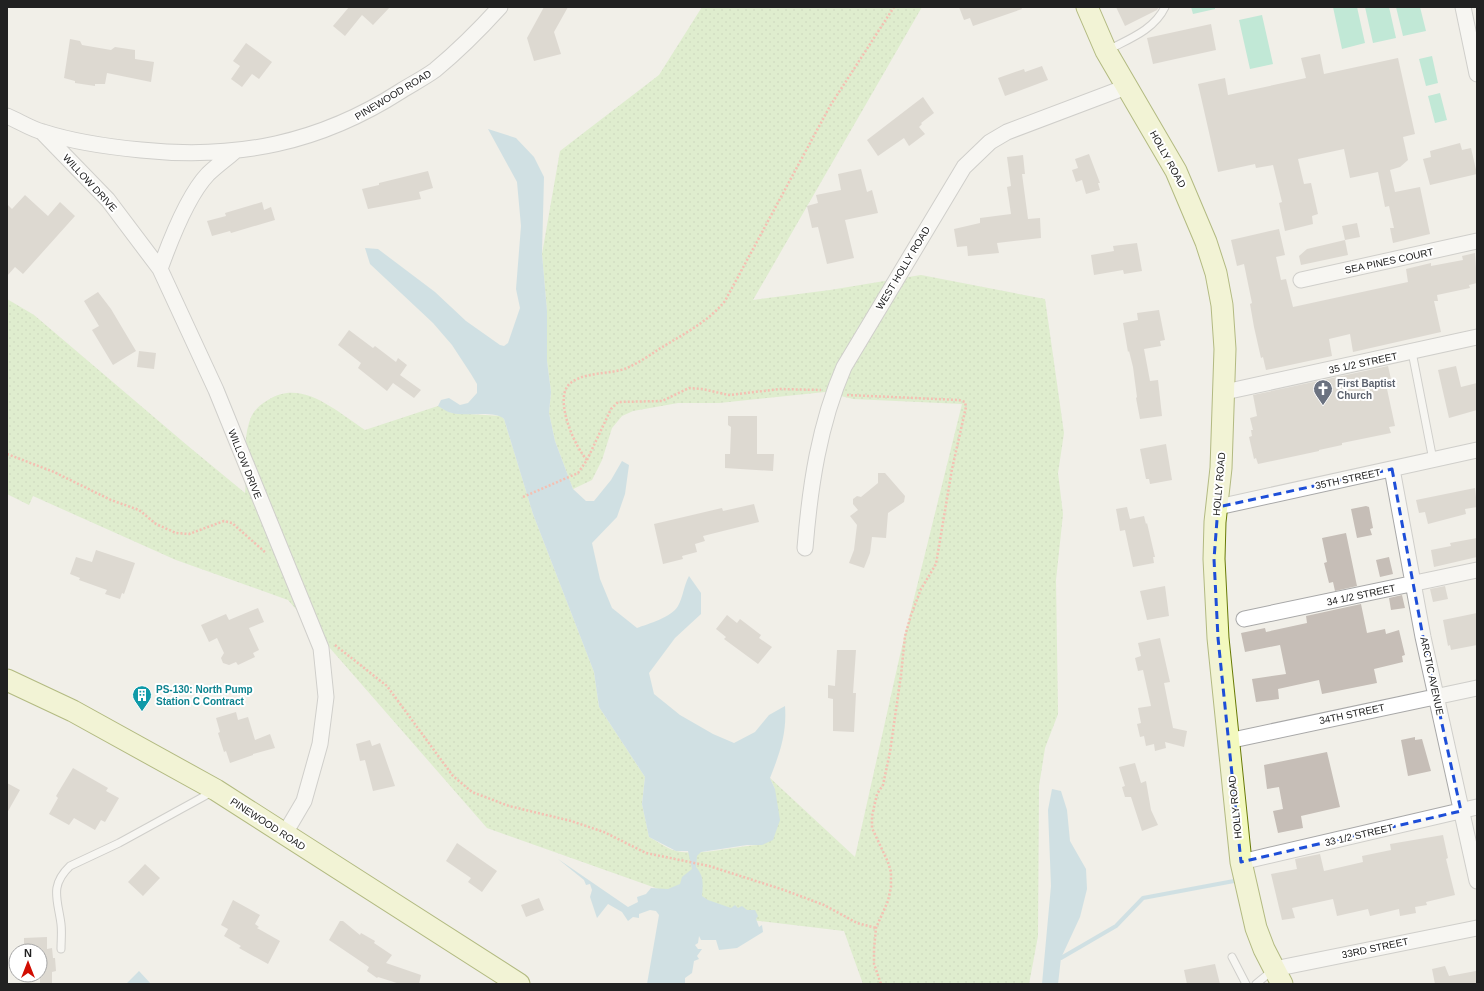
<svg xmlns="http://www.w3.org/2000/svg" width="1484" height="991" viewBox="0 0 1484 991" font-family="Arial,sans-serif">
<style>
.grass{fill:url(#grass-dots)}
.pitch{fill:#88dfc2}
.water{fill:#a9cfde}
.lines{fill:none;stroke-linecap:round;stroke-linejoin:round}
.stream{stroke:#a9cfde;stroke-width:4}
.building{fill:#c6beb7}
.lane-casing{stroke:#a8a8a8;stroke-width:9}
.street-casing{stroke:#a8a8a8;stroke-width:17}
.secondary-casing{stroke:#687a06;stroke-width:23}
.path{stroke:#f98772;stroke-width:2.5;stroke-dasharray:2 2;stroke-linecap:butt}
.lane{stroke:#fff;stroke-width:7}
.street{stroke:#fff;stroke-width:15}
.secondary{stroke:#f3f9be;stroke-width:21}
.marked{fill:none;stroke:#1d4ed8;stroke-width:3;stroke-dasharray:8 5;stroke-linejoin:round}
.labels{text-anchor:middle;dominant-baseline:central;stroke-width:4;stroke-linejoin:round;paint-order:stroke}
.street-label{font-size:10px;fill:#212121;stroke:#fff}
.worship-label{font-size:10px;font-weight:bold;fill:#5b616d;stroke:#fff;text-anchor:start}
.culture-label{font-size:10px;font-weight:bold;fill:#0d838f;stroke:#fff;text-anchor:start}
</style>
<defs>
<pattern id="grass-dots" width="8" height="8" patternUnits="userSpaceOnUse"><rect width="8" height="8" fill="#c9eaaf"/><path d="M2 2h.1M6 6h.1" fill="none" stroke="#acc896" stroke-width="1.8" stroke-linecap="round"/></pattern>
</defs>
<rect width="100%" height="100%" fill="#f1efe8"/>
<path class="grass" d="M702,7h220l-169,293 77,-10 91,-15 124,24 19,134 -6,40 5,41 -7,66 2,134 -13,34 -6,38 -1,150 -9,48h-166l-19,-53 -101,-12 -256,-91 -199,-228 -112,-40 -143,-64 -4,9 -22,-11v-195l27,16 154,131 57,47c3,-23 -3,-48 4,-70 3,-11 9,-17 19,-23 34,-22 69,12 97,30l73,-24 14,7 49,3 3,3 29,95 61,158 5,35 46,70 -3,27 7,33c8,4 18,12 27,14 25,6 60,-6 86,-6l13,-56 -5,-11 85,79 45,-202 62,-251 -109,-5 -28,-7 -106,11h-41l-45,8 -11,5 -10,12 -10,32 -10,20 -19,9 -18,-48 -6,-28 2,-21 -4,-31v-50l-5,-57 18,-103 99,-76z"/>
<path class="pitch" d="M1191,7h24v2l-22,5z
M1333,7h24l8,36 -23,6z
M1365,7h24l7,31 -23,5z
M1396,7h24l6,24 -23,5z
M1262,15l11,49 -23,5 -11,-49z
M1432,56l6,27 -12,3 -7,-27z
M1440,93l7,27 -12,3 -7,-27z"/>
<path class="water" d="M488,129l28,9 18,19 10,20 -2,77 5,57v50l4,31 -2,21 6,28 18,48 13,12h8l17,-21 11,-19 7,4 -4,29 -8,23 -25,26 8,36 12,29 25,20c11,-4 35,-11 41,-22 5,-9 6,-21 11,-30l12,17v21l-26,24 -26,35 5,21 26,21 33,19 21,9 21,-11 14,-17 16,-9c2,27 -5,47 -15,72l5,11 5,31 -7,20 -11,5h-15l-46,7 -4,4 -1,11c8,9 7,17 6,29l6,4 23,8 4,-3 3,3 4,-2 5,4h8l3,6 -2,3 3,8 3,-2 1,7 -26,16 -18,2 -3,-10h-15l-2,-4 -1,7 -3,2 3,4h4l-5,7 2,3 -5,2 -2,12 -7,5v6h-38l12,-69 -3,-4 -6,-1 -11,4v4l-6,-1 -5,4 -6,-9 -14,-8 -11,14 -7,-21 2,-7 -2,-6 -4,1 -2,-5 -26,-21 70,48 10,-5 -1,-5 9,-3 5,-6 17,1 12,-5 2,-7 10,-8 -4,-18h-12l-27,-14 -7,-33 3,-27 -46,-70 -5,-35 -61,-158 -29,-95c-9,-9 -38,-2 -52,-6 -5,-1 -9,-4 -14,-7l3,-6 8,-2 11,7 8,-2 9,-10v-9l-6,-10 -19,-29 -19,-22 -63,-59 -5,-16 13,1 57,43 31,29 34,24 4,1 4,-3 12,-35 -4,-19 5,-63 -4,-44z
M1052,789l9,2 6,19 3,31 16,28 1,20 -7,28 -19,41 -3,26h-16l9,-98 -3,-76z
M139,971l12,13h-25z"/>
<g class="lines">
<path class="stream" d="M1061,958l55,-32 27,-28 91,-17"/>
</g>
<path class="building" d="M349,7h41l-17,18 -11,-10 -17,21 -12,-10z
M544,7h24l-14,25 7,22 -27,7 -7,-23z
M959,7h62l1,2 -49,17 -3,-8 -6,2z
M1116,7h43l-2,3 -32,16z
M1211,24l5,26 -63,14 -6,-26z
M70,39l10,2 2,4 29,5 4,-3 20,3v9l19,3 -3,20 -44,-9 -2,11h-10v2l-20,-3v-2l-11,-3z
M246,43l26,19 -13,17 -7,-5 -10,13 -11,-8 9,-13 -7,-5z
M1320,54l4,20 74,-16 17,76 -12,3 5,23 -8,7 -10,3 5,22 25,-5 10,47 -37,9 -3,-15h4l-5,-22 -4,1 -7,-35 -28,6 -6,-29 -46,10 6,25 7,-1 7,31 -6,2 1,8 -28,7 -6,-28 3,-1 -9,-37 -17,3 -1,-4 -37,8 -20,-88 27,-6 3,17 78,-17 -5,-20z
M1042,66l6,14 -43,16 -7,-18 26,-9 1,3z
M923,97l11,16 -13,10 1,1 -3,3 6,7 -16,12 -5,-8 -26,18 -11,-16z
M1460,143l2,7 9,-2 6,26 -47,11 -7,-26 8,-2 -1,-6z
M1089,154l11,29h-2l2,7 -14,4 -4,-14 -6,2 -4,-12 6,-2 -3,-9z
M1023,155l2,19h-3l6,45 12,-1 1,20 -44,5 2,10 -31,3 -1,-10 -10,1 -3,-18 26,-6v-5l31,-4 -4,-27 4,-1 -4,-29z
M861,169l6,23 5,-2 6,23 -33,7 9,38 -27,6 -9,-37 -6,1 -5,-22 11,-3 -2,-8 25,-5 -3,-16z
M428,171l5,17 -14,4 2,7 -53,10 -6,-20 17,-4v-2z
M25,195l23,21 12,-14 15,14 -52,58 -8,-7 -8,9v-72l5,5z
M262,202l2,8 7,-3 4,13 -44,13 -1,-2 -18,5 -5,-15 19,-5 -1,-3z
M1357,223l3,14 -15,3 -3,-14z
M1279,229l6,26 -9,2 5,23 5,-1 7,28 115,-25 -2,-13 25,-6v3l32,-6 -1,-4 13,-3 2,30 -8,2 1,3 -33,7 1,6h-4l7,31 -88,20 -3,-18 -21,5 3,17 -66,14 -3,-13 -2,1 -7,-31 -4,-23 2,-1 -8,-39 -7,2 -6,-26z
M1345,240l3,15 -47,10 -2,-9 8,-7z
M1137,243l5,28 -18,3 -1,-4 -29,5 -3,-20 23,-4 -1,-5z
M98,292l13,17 25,42 -23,14 -21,-35 7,-4 -15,-25z
M1159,310l6,30 -5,1 1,5 -17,3 6,32 8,-1 4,36 -22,3 -4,-21 1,-1 -4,-30 -4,-16 -1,1 -5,-29 15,-3 -1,-7z
M349,330l24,18 2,-2 21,16 2,-4 9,7 -7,10 21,15 -7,8 -21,-15 -6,8 -29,-23 3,-5 -23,-18z
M139,351l17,2 -2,16 -17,-2z
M1388,366l5,22 -6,1 8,37 -6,1 2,6 -49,10v2l-23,5v1l-61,13 -2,-6 -2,1 -5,-22 3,-1 -1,-6h2l-3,-12 7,-2 -4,-21z
M1456,366l5,21 16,-4v27l-28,8 -11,-48z
M728,416h29v38h17l-1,17 -48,-3v-14h5l1,-27 -3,-2z
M1166,444l6,36 -22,4 -1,-5h-3l-6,-30z
M878,473h7l20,23 -1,6 -16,11 -2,25 -14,-1 -2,16 -6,15 -15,-5 5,-13 3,-25 -7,-9 8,-6 -5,-6v-5l4,-3 4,1 17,-14z
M1475,488l2,19 -12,2 1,5 -38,10 -3,-12 -6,1 -3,-13z
M754,504l5,18 -56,14 2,5 -10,3 2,8 -15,4 1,3 -20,5 -9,-40 68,-16 1,3z
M1366,506l3,1 4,21 -3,1 2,6 -15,3 -6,-29z
M1127,507l3,12 14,-3 2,8 1,-1 8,34h-2l1,6 -21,4 -8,-37 -5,1 -4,-22z
M1346,533l11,53 -22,5 -2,-9 -4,1 -5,-20 3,-1 -5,-24z
M1477,538v19l-43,10 -3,-17 20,-4 -1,-3z
M96,550l39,13 -11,31 -2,-1 -2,6 -15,-5 2,-4 -28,-10 1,-2 -10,-4 6,-17 16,5z
M1389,557l4,17 -13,3 -4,-17z
M1165,586l4,30 -22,4 -7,-29z
M1445,586l3,13 -15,3 -3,-13z
M1402,595l3,13 -14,2 -2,-12z
M1361,604l6,29 18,-4 1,5 13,-4 6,25 -3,1 1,6 -29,7 3,14 -55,11 -3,-14 -41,9 1,10 -23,3 -4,-23 34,-5 -6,-29 -35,7 -4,-19 24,-5 1,4 41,-9 -1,-7z
M258,608l6,14 -15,6 10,22 -6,3 2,4 -17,8 -2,-3 -7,3 -6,-2 -2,-5 3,-5 -7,-15 -8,4 -8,-17 25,-11 3,6z
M1477,613v32l-26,5 -1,-5 -2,1 -5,-26z
M727,615l10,8 3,-4 21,16 -2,3 13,9 -14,17 -34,-25 2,-2 -10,-8z
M1160,638l10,44 -6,1 9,45 14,3 -3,16 -19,-5 1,6 -11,3 -1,-7 -8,2 -2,-10 -4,1 -3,-13 4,-1 -3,-15 13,-2 -8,-36 -5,1 -3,-13 6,-2 -3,-13z
M837,650h19l-3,43h3l-2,39 -21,-1v-32l-5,-1v-13l7,1z
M236,712l2,8 10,-3 7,23 15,-6 5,14 -22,6v1l-23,8 -4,-12 -2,1 -6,-19 2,-1 -4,-14z
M1415,737v3l7,-1 9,32 -23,5 -7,-36z
M370,740l2,6 8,-3 15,43 -22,5 -8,-31 -5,1 -4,-17z
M1327,752l13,55 -39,9 2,12 -25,5 -5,-22 10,-2 -4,-22 -12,2 -3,-24z
M1135,763l6,20 5,-2 5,29 7,15 -16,6 -11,-34h-6l-3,-10 3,-1 -6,-19z
M73,768l35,20 -2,3 13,7 -14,24 -4,-2 -6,10 -21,-12 -5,7 -20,-11 9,-16 -2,-2z
M7,783l13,7 -13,23z
M1443,835l5,23 -2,1 9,36 -29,7 1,3 -12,2 1,6 -16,3 -1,-7 -29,7 -2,-7 -31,7 -4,-17 -41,9 3,10 -13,2 -11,-46 26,-5 -2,-10 25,-5 4,17 39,-9 -1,-6 29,-6 -1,-6z
M457,843l40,28 -15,21 -14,-10 3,-4 -25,-17z
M145,864l15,14 -17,18 -15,-14z
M539,898l5,12 -18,7 -5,-12z
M233,900l27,15 -5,9 4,3 -2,1 23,13 -12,23 -29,-16 2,-2 -17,-10 4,-7 -7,-4z
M340,921h3l17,14 1,-2 14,8 -1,2 18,12 -6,8 35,12 -2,9h-19l-22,-7 -1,1 -10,-7 2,-4 -40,-27z
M47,937v12l5,-1 1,10h2l1,13 -4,1v12h-12v-33h-16v-13z
M1215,964l5,20h-33l-3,-14z
M1445,966l4,10 27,-5 1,13h-42l-3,-15z"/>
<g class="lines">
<defs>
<path id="lane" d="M1108,50c21,-11 46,-20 57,-43
M1412,352l21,108
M61,949c0,-8 1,-17 0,-25 -3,-24 -12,-38 9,-58l49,-23 93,-51
M1232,957l14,27
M1256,984l17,-14"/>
<path id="street" d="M1463,7l14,67
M7,116c12,5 24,13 36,16 31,10 66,15 98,18 96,10 179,-7 260,-59 11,-7 23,-13 34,-21 23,-19 45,-41 65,-63
M42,132l66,68 52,69 56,121 105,258 5,49 -6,47 -16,57 -20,34
M160,269c10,-28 28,-74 48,-95 8,-8 18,-15 26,-22
M1301,280l176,-39
M1225,392l252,-55
M1392,469l31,168 54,244
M1218,507l259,-57
M805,548c5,-62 14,-123 39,-181l120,-200 26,-25 17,-10 119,-45
M1244,619l233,-49
M1228,741l249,-53
M1241,862l236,-55
M1274,969l203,-41"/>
<path id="secondary" d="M1087,7l19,44 70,120 30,71 10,31 6,32 3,44 -4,119 -6,54 -1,37 4,79 23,224 15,66 8,21 18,35
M7,680l66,31 143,79 303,194"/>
</defs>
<use href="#lane" class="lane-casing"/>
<use href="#street" class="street-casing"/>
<use href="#secondary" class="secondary-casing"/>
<path class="path" d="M847,395l112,5 6,2 1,5 -14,62 -16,95 -15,25 -10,26 -6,21 -4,39 -11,77 -7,33 -6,9 -5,22v12l16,34 3,10v15l-3,14 -12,27 -2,21v15l7,20
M7,454l47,18 57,28 28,10 17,14 20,9 13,1 35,-13 8,2 34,30
M587,460l24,-51 7,-7 44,-1 27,-13 13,1 27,6 51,-6 41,1
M523,497l55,-24 9,-13c-12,-13 -31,-56 -20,-73 11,-16 44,-12 60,-19 11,-5 22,-12 32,-19 23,-14 49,-27 66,-48l105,-195 64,-99
M335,645l52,41 66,90 19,16 37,14 62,15 33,11 42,21 63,13 75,24 40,15 33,18 19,5"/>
<use href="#lane" class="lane"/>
<use href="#street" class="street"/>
<use href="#secondary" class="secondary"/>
</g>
<path d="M0 0H1484V991H0ZM1392,469l31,168 38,174 -220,51 -23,-224 -4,-79 4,-52z" fill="#f1efe8" fill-opacity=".55" fill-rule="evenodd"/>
<path class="marked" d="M1392,469l31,168 38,174 -220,51 -23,-224 -4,-79 4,-52z"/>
<defs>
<symbol id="church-pin" viewBox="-11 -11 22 30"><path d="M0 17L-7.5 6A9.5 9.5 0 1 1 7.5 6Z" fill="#6b7280" stroke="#fff"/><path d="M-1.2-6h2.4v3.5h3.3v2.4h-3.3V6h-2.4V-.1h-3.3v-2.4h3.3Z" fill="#fff"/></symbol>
<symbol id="building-pin" viewBox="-11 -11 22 30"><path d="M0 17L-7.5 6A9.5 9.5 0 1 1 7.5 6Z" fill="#0f9aa8" stroke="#fff"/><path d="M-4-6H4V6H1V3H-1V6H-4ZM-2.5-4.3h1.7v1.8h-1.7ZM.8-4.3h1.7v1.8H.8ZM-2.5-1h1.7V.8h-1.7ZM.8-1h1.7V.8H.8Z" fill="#fff"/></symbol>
</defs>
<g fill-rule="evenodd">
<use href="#church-pin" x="1312" y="378" width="22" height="30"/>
<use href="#building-pin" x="131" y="684" width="22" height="30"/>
</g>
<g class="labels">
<g class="street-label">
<text transform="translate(393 95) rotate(-31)">PINEWOOD ROAD</text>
<text transform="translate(1168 159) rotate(61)">HOLLY ROAD</text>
<text transform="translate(90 183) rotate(47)">WILLOW DRIVE</text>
<text transform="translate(1389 261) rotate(-12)">SEA PINES COURT</text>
<text transform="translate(903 268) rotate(-59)">WEST HOLLY ROAD</text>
<text transform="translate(1363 363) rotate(-12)">35 1/2 STREET</text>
<text transform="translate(245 464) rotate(68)">WILLOW DRIVE</text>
<text transform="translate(1348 479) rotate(-12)">35TH STREET</text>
<text transform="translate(1219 484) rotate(-85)">HOLLY ROAD</text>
<text transform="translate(1361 595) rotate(-12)">34 1/2 STREET</text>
<text transform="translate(1432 676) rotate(78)">ARCTIC AVENUE</text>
<text transform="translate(1352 714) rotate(-12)">34TH STREET</text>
<text transform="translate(1235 807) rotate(-96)">HOLLY ROAD</text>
<text transform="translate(268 824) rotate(33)">PINEWOOD ROAD</text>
<text transform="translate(1359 835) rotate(-13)">33 1/2 STREET</text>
<text transform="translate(1375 948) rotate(-12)">33RD STREET</text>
</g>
<g class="worship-label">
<text x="1337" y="383">First Baptist<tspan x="1337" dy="12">Church</tspan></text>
</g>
<g class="culture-label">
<text x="156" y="689">PS-130: North Pump<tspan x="156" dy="12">Station C Contract</tspan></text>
</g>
</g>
<rect width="1484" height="991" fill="none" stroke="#212121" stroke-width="16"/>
<g transform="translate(28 963)"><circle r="19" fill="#ffffff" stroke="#a6a6a6"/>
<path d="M0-3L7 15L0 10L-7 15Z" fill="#d10d02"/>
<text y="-6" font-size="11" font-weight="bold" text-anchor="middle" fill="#212121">N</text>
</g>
</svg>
